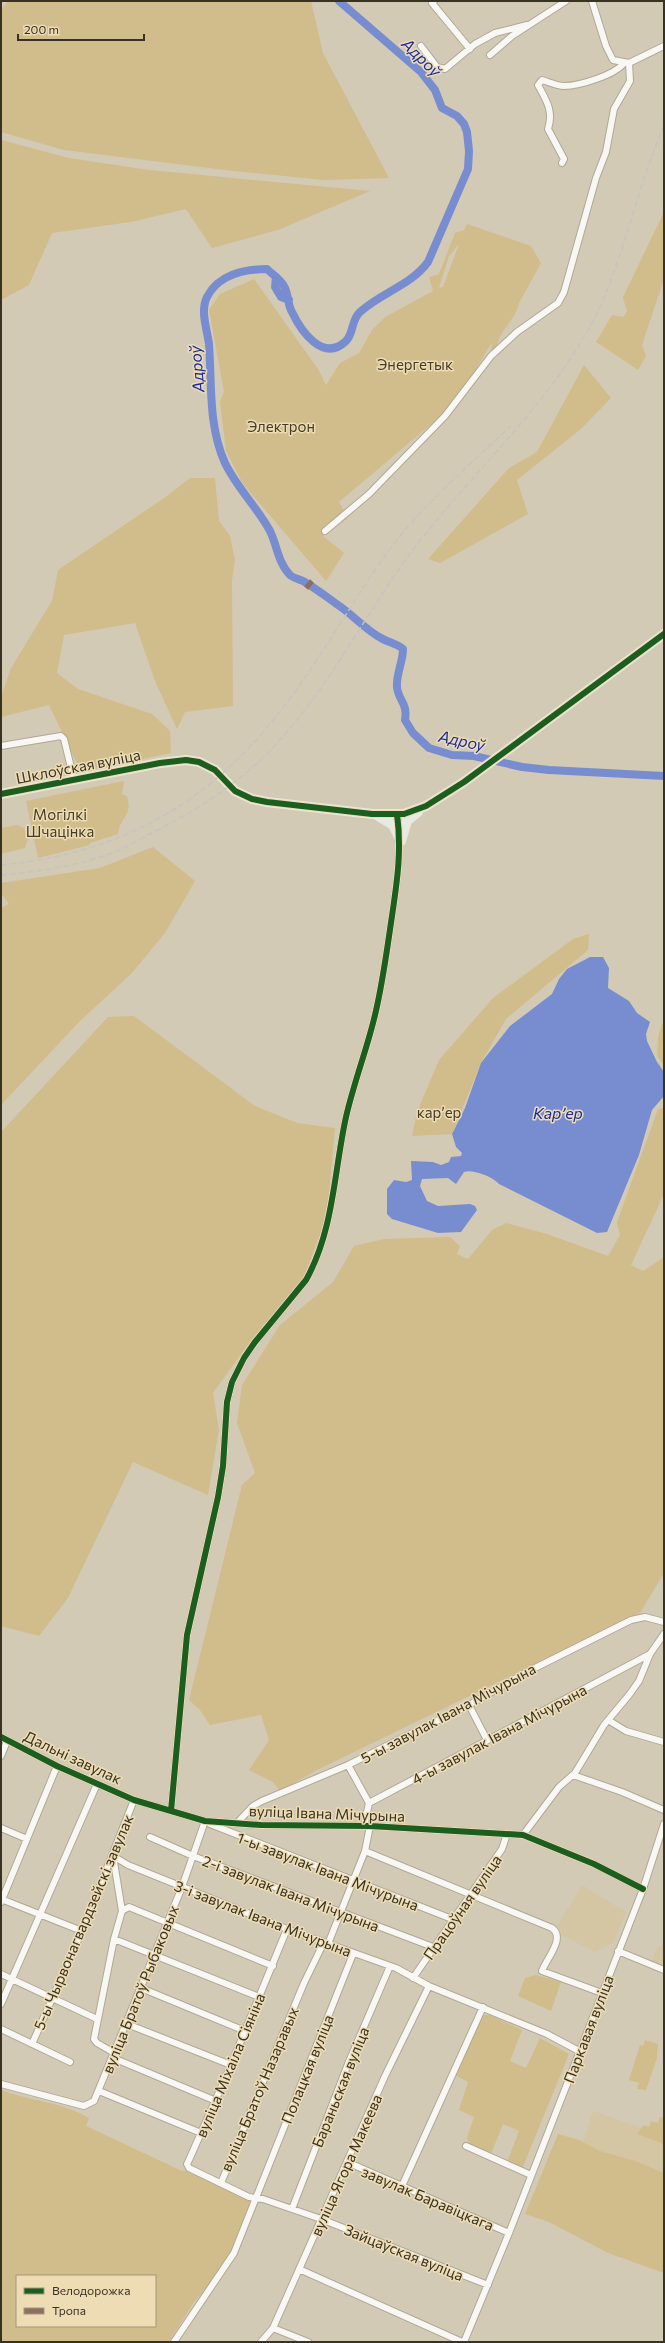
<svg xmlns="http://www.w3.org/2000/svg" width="665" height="2343" viewBox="0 0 665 2343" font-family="Commissioner,sans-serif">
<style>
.built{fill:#d5c6a3}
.green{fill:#d1bc8b;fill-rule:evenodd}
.water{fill:#778dcf}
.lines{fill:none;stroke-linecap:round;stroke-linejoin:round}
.river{stroke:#778dcf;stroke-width:8}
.minor-casing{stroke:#aea897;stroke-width:8}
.major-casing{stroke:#ebe7de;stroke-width:10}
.minor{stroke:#f8f7f4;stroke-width:6}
.major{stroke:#e6eae1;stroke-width:8}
.rail{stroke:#c6c4be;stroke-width:1.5;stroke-dasharray:6 3;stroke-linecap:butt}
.quiet{stroke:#8d6e63;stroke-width:5;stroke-dasharray:10 5;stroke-linecap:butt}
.cycleway-casing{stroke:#eddcb4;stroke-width:8}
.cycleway{stroke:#1b5e20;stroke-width:6}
.labels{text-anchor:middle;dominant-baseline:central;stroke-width:3;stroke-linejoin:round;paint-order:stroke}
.park-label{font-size:15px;fill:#463c25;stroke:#eddcb4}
.street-label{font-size:15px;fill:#383222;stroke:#eddcb4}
.water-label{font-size:16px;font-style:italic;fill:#172aa3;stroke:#eddcb4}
</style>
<rect width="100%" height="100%" fill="#d3cab5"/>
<path class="built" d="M582,1885l44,27 -12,30 -19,10 -32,-16 -6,-10z
M664,1941v27l-13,-5 7,-17 3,1z
M593,2111l49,17 -4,6 26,10v29l-28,-12 -36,-10 -17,-9z"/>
<path class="green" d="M9,1h302l12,52 66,125 -65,2 -91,-9 -169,-21 -63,-18v-123z
M1,140l68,18 80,12 221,21 -92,39 -66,18 -26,-39 -55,13 -79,11 -23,52 -28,15z
M664,212v67l-22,66 4,11 -8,14 -42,-28 16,-27 11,2 4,-5 -4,-15z
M467,224l64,22 10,17 -22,40c-3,17 -19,26 -22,43l-6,4 1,-8 -26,44 -18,24 -109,92 9,16 -25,18 21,17 -18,28 -83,-97 -17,-33 -6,-49 4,-10 -15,-82 11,-16 34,-15 64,90 8,16 14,-22 19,-10 13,-23 13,-13 48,-26 -4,-14 10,-3 16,-41 9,-3zM459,244l-16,43 -4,1 10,-32z
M584,365l27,33 -30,31 -64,51 11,34 -88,49 -12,-4 81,-91 28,-16z
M190,478h25l4,43 11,15 5,24 -3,20 1,126 -48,6 -8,17 -22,-48 -20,-58 -71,12 -7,38 21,16 74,25 18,17 1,22 -90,19 -32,-67 -48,12v-20l10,-29 41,-67 6,-31 109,-74z
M124,781l-2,13 5,2c4,14 0,17 -7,29 -1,2 -1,6 -2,9l-28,9v2l-52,13 -12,-57z
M17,825l7,3 4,11 -3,9 -24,6v-26z
M153,847l42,34 -30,52 -33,40 -53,49 -78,83v-197l8,-4 -8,-11v-10l99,-15z
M589,934l-1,16 -82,69 -25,44 -29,71 -40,2 5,-24 22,-52 54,-62 80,-59z
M134,1016l121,90 42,17 38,5 -8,88 -27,71 -54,60 -33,46 6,37 -11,65 -75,-33 -65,136 -29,38 -38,-10v-494l107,-115z
M662,1024h2v41l-7,-9 1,-19z
M664,1108v86l-33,71 12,6 21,-14v316l-24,40 -323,157 -37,21 -7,-9 -24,-12 20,-30 -8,-25 -51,10 -10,-15 -11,-10 53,-215 13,-12 -18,-50 5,-38 38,-60 53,-43 21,-36 30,-7 66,-2 10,9 -3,8 11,5 24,-29 14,-7 41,11 61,22 12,-21 -3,-13 41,-113z
M536,1975l25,7 -10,29 -33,-15 7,-18z
M482,2015h8l32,15 -12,31 16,7 14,-30 29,16 -47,115 -15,-7 12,-31 -16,-7 -12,30 -21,-8 -3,-8 7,-21 -15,-7 9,-28 -13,-7z
M645,2040l13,4 -1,14 -11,32 -9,-1 2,-6 -10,-3 11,-35 3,1z
M1,2090c29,11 62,12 88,28l-3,8 96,45 8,-1 62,30 -19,50 -19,29 -20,23 -25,40h-168zM17,2276h138v50h-138z
M660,2117l4,1v26l-27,-10 7,-9 5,2 2,-6 7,2z
M558,2134l21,6 21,11 36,10 28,12v100l-56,-20 -59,-31 -24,-8z"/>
<path class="water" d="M590,957h13l6,11 -1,20 21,13 8,12 13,9 -4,12 1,7 10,21 7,10v24l-12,14 -13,45 -32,77 -10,1 -98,-49c-6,-7 -26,-15 -35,-12l-8,12 -8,-6 -26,1 -2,7 7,15 11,5 32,-2 5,2 2,4 -16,22 -23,1 -46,-14 -5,-5v-25l7,-9 12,2 6,-2 -1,-19 22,1 8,3 8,-3 2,-5 10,-1 1,-3 -6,-6 -4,-13 13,-26 16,-45 29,-37 42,-32 7,-15 8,-10z"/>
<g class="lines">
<path class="river" d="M339,1l82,71 14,18 7,18 15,8 7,8 3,8 2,19 -1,18 -40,93c-18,24 -46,30 -68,50 -9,8 -6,21 -14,29 -23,22 -45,-10 -54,-29 -5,-8 -3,-18 -8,-26 -4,-7 -12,-12 -17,-17 -23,0 -49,6 -60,28 -7,14 0,32 2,47 3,40 -1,81 16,119 12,25 32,44 45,68 7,14 8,32 20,44 3,3 9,4 13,6 12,7 24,16 35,24 15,10 28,25 43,33 8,5 15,5 22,11 0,13 -7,25 -6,38 1,13 11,16 8,33l8,13 16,15 23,7 22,1 48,11 27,3 115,6
M276,277l-1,10 6,10 8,3"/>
<defs>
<path id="minor" d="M434,1l-2,2 38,46
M592,1l14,45 7,14 16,3 35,-17
M421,46l16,21 8,2 30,-25 20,-11 32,-8
M490,55l22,-19 54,-35
M562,163l2,-4 -16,-30c6,-18 -2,-29 -10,-44l4,-5c7,2 15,6 22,6 15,0 51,-11 60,-23
M325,531l44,-37 76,-78 46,-60 26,-24 41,-29 6,-11 32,-114 10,-26 8,-43 16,-28 -1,-18
M1,746l60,-10 3,3 10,41
M469,1705l18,35
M608,1720l18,11 38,11
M1,1737l56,29 77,34 71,21 56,4 109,1 153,9 71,29 49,25
M1,1756l6,-15
M348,1765l21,38
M573,1775l49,17 42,18
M171,1811l16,-176 31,-138 5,-31 4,-64 5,-20 12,-24 11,-16 51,-62c28,-50 28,-109 40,-163 8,-35 21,-68 29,-102 8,-33 12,-66 17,-99 5,-34 10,-66 5,-102
M237,1823l16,-17 9,-5 86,-36 121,-60 58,-33 104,-52 14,-3 19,5
M210,1824l242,95
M364,1826l5,-23 281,-149
M1,1828l26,11
M523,1835l36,-48 16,-14 29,-48 25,-30 10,-14 11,-27 14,-20
M150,1837l43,19 240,91
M365,1851l187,77c14,10 -6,31 -10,43l60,22
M113,1856l15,9 159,64 109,39 33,18 118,48 32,17
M113,1856l9,55 -8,28 -20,100 3,4 14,8 7,9 98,41
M1,1899l81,32
M1,1902l56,-136
M122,1911l7,-4 144,59
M287,1929l-56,136 -42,95 -2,4 2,4 60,29 14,2 58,20 167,66
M114,1939l145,58
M328,1944l37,-93 5,-25
M618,1951l46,19
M1,1974l96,45
M413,1978l89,-129 5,-15
M141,1988l104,43
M1,2004l96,-220
M127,2024l104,41
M1,2029l69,33
M32,2044l50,-113 52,-131
M1,2084l83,22 10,-5 88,-214 23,-66
M99,2091l102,42
M466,2146l65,29
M347,2162l162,71
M221,2183l83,-200 20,-41
M402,2186l81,-179
M292,2209l56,-145 42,-98
M299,2269l163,73
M273,2328l35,14
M174,2342l60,-89 119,-299
M261,2342l12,-14 112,-252 44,-90
M464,2342l45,-109 134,-344 21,-65"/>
<path id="major" d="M1,794l159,-31 26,-3 13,2 16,8 20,21 17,8 15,3 105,12h32l22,-8 38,-24 200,-148
M378,816l15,9 8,16
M401,841l6,-20 11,-9"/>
</defs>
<use href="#minor" class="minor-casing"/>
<use href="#major" class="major-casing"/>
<use href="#minor" class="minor"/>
<use href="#major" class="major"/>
<path class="rail" d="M1,865c116,-11 205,-59 277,-151 40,-50 70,-106 106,-157 33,-47 85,-92 127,-131
M1,875c36,-3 74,-9 108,-21 15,-5 29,-14 43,-21 57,-29 104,-61 144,-112 43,-53 75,-115 116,-170 60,-79 139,-147 184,-236 29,-60 41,-128 68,-189"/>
<path class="quiet" d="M306,588l6,-7"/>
<defs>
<path id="cycleway" d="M1,794l159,-31 26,-3 13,2 16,8 20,21 17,8 15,3 105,12h32l22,-8 38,-24 200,-148
M1,1737l56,29 77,34 71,21 56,4 109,1 153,9 71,29 49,25
M171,1811l16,-176 31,-138 5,-31 4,-64 5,-20 12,-24 11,-16 51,-62c28,-50 28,-109 40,-163 8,-35 21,-68 29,-102 8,-33 12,-66 17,-99 5,-34 10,-66 5,-102"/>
</defs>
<use href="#cycleway" class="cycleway-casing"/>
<use href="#cycleway" class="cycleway"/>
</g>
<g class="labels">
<g class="park-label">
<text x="415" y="364">Энергетык</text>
<text x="281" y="426">Электрон</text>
<text x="60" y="814">Могілкі<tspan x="60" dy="17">Шчацінка</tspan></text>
<text x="439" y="1112">карʼер</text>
</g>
<g class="street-label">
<text transform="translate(78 766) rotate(-11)">Шклоўская вуліца</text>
<text transform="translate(448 1713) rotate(-28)">5-ы завулак Івана Мічурына</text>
<text transform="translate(499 1734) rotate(-28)">4-ы завулак Івана Мічурына</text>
<text transform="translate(73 1757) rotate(25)">Дальні завулак</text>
<text transform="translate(327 1813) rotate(2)">вуліца Івана Мічурына</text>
<text transform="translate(328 1871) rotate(21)">1-ы завулак Івана Мічурына</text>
<text transform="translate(291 1893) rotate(21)">2-і завулак Івана Мічурына</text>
<text transform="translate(462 1907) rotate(-55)">Працоўная вуліца</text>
<text transform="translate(263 1918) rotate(21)">3-і завулак Івана Мічурына</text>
<text transform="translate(83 1922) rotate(-67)">5-ы Чырвонагвардзейскі завулак</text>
<text transform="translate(140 1989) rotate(-68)">вуліца Братоў Рыбаковых</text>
<text transform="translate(588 2029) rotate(-69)">Паркавая вуліца</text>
<text transform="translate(230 2065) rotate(-67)">вуліца Міхаіла Сіяніна</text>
<text transform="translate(307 2069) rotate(-68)">Полацкая вуліца</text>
<text transform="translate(340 2087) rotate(-68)">Бараньская вуліца</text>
<text transform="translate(259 2089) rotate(-67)">вуліца Братоў Назаравых</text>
<text transform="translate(346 2165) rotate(-66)">вуліца Ягора Макеева</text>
<text transform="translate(428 2198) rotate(23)">завулак Баравіцкага</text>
<text transform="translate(404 2252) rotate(22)">Зайцаўская вуліца</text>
</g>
<g class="water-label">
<text transform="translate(422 57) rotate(44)">Адроў</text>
<text transform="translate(196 369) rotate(-95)">Адроў</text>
<text transform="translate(462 740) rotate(12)">Адроў</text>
<text x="558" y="1112">Карʼер</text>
</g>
</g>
<rect width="665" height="2343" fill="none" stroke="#383222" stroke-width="4"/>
<rect x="16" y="2275" width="140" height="52" fill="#eddcb4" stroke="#a5987a"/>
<rect x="24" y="2288" width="20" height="6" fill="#1b5e20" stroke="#a5987a"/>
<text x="52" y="2295" font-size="12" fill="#383222">Велодорожка</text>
<rect x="24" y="2308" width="20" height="6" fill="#8d6e63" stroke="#a5987a"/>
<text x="52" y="2315" font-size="12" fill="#383222">Тропа</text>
<path d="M18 34v6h126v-6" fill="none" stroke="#383222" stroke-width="2"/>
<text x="24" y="34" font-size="12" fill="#383222" stroke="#eddcb4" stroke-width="3" paint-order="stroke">200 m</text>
</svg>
